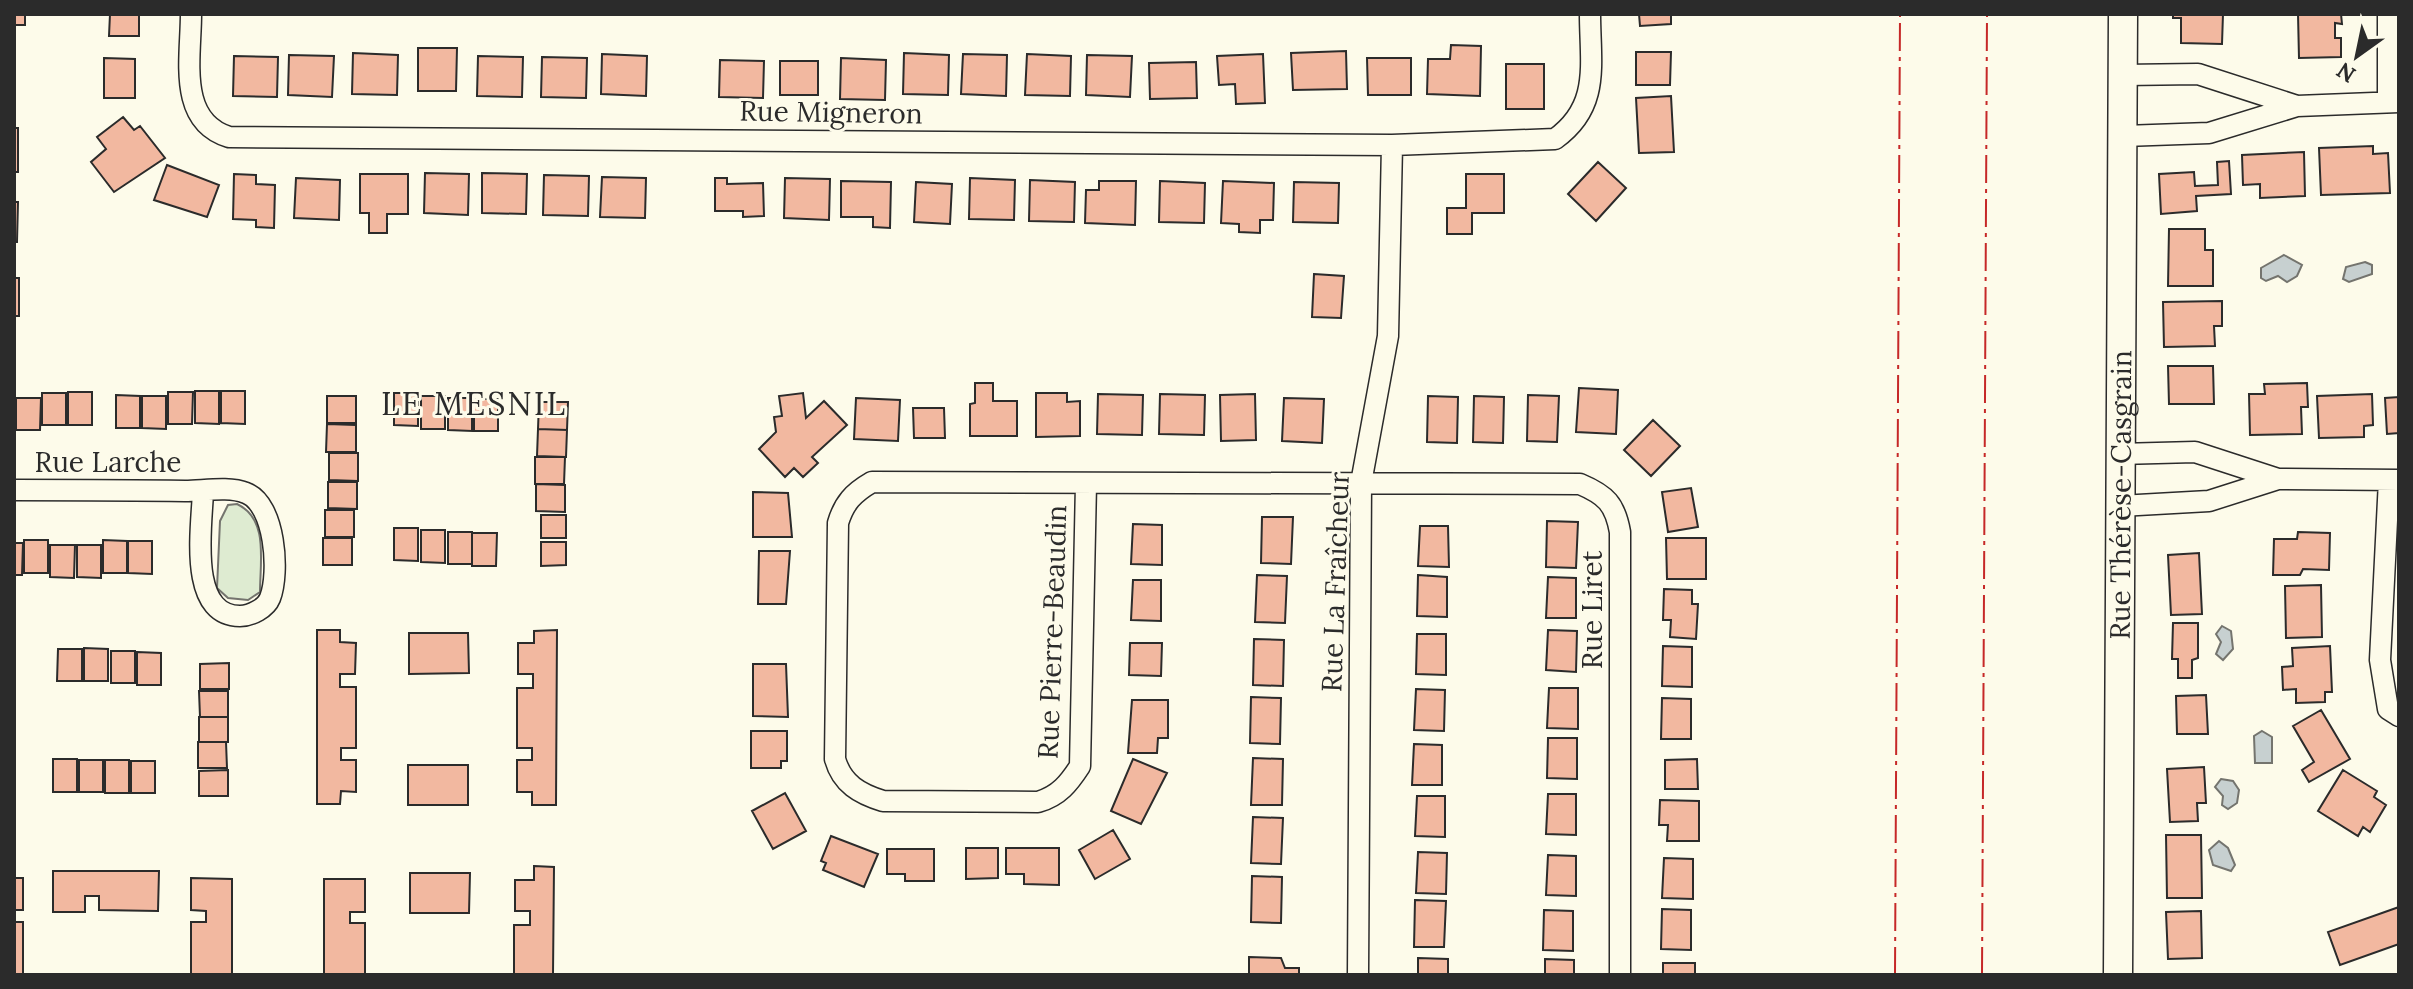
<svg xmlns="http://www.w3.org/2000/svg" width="2413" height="989" viewBox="0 0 2413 989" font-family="Lora,serif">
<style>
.green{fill:#deebd1;stroke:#74746e;stroke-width:2}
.water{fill:#c7d0d0;stroke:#74746e;stroke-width:2}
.building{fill:#f2b8a0;stroke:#2b2b2b;stroke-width:2}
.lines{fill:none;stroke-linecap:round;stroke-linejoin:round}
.street-casing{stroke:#2b2b2b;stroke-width:23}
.secondary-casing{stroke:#2b2b2b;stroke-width:31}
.street{stroke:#fdfbea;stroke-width:20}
.secondary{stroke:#fdfbea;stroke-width:28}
.power{stroke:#c62828;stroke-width:2;stroke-dasharray:28 6 4 6;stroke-linecap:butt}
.labels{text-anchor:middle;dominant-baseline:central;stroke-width:6;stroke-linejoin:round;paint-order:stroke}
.street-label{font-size:28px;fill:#2b2b2b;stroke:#fdfbea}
.quarter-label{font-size:32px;letter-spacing:2px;fill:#2b2b2b;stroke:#fdfbea}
</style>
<rect width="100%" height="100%" fill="#fdfbea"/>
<path class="green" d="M237,504c32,15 23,57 23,88l-12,8 -20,-2 -11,-10 3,-67 8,-16z"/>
<path class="water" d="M2284,255l18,10 -5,11 -10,6 -9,-6 -12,5 -5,-3v-10z
M2365,262l7,3v9l-23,8 -6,-3 3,-12z
M2222,626l9,5 2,18 -10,11 -7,-6 5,-12 -5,-8z
M2262,731l10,6v26h-17l-1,-27z
M2221,779l12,2 6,9 -2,13 -9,6 -6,-4 1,-9 -8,-9z
M2219,841l9,7 7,17 -4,6 -18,-6 -4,-15z"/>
<path class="building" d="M14,14h11v11h-11z
M110,14h29v22h-30z
M1639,14h32v10l-31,2z
M2173,14h50l-1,30 -41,-1v-25h-8z
M2298,14h43l1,10 -7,-1v15h6v19l-42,1z
M1451,45l30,1 -1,50 -53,-2 1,-35h22z
M418,48h39l-1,43h-38z
M1346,51l1,38 -54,1 -2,-37z
M1636,52h35l-1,33h-34z
M353,53l45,2 -1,40 -45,-1z
M904,53l45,2 -1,40 -45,-1z
M602,54l45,2 -1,40 -45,-2z
M963,54l44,1 -1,41 -45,-2z
M1027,54l44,2 -1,40 -45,-1z
M1263,54l2,49 -29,1 -1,-20 -16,1 -2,-29z
M289,55l45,1 -2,41 -44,-2z
M1087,55l45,1 -2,41 -44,-2z
M234,56l44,1 -1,40 -44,-1z
M478,56l45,1 -1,40 -45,-1z
M542,57l45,1 -1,40 -45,-1z
M104,58l31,1v39h-31z
M841,58l45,2 -1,40 -45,-1z
M1367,58h44v37h-43z
M720,60l44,1 -1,37 -44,-1z
M780,61h38v34h-38z
M1196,62l1,36 -47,1 -1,-36z
M1506,64h38v45h-38z
M1671,96l3,56 -35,1 -3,-55z
M123,117l11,13 6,-4 25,32 -51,34 -23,-30 15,-13 -9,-12z
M14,128h4v44h-4z
M2373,146v8l15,-1 2,40 -69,2 -2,-47z
M2304,152l1,44 -45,2v-14l-17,1 -1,-30z
M2229,161l2,33 -35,2 1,15 -36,3 -2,-40 35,-2 1,14 23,-1 -1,-23z
M1598,162l28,26 -30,33 -28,-27z
M167,165l52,20 -12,32 -53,-17z
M425,173l44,1 -1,41 -44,-2z
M482,173l45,1 -1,40 -44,-1z
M234,174l22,1v9l19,1 -1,43 -18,-1v-7l-23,-1z
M360,174h48v40h-21v19h-18v-20h-9z
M1466,174h38v39h-32v21h-25v-26h19z
M544,175l45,1 -1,40 -45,-1z
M602,177l44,1 -1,40 -45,-1z
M296,178l44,2 -1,40 -45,-2z
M715,178h12v6l36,-1 1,33 -21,1v-6h-28z
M785,178l45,1 -1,41 -45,-2z
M970,178l45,2 -1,40 -45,-1z
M1030,180l45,2 -1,40 -45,-1z
M841,181l50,1 -1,46 -17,-1v-10h-32z
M1099,181h37l-1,44 -50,-2 1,-33h13z
M1160,181l45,2 -1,40 -45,-1z
M1223,181l51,2 -1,37h-13v13l-21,-1v-8l-18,-1z
M916,182l36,2 -2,40 -36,-2z
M1294,182l45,1 -1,40 -45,-1z
M14,202h4l-1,40h-3z
M2169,229h36v21h8v36h-45z
M1314,274l30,2 -3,42 -29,-1z
M14,278h5v38h-5z
M2222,301v25h-8l1,20 -51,1 -1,-45z
M2168,366h45l1,38h-45z
M975,383h18v18h24v35h-47v-32l5,-1z
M2307,383l1,24h-7l1,27 -52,1 -1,-41h16l-1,-10z
M1579,388l39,2 -2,44 -40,-2z
M195,391h24v33l-24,-1z
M221,391h24v33l-24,-1z
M68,392h24v33h-24z
M168,392h25l-1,32h-24z
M42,393h24v32h-24z
M394,393h24v33l-24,-1z
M803,393l3,25 18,-17 23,24 -35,32 6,6 -15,14 -9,-9 -9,9 -26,-28 17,-17 -2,-15 8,-1 -3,-20z
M1036,393h31v9l13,-1v35l-44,1z
M1098,394l45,1 -1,40 -45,-1z
M1160,394l45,1 -1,40 -45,-1z
M1255,394l1,46 -35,1 -1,-46z
M2372,394l1,31 -9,1v11l-45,1 -2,-42z
M116,395l24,1v32h-24z
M1528,395l31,1 -2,46 -30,-1z
M142,396h24v33l-24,-1z
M327,396h29v27h-29z
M421,396h24v33h-24z
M1428,396l30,1 -1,46 -30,-1z
M1474,396l30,1 -1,46 -30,-1z
M2399,397v36l-12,1 -2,-36z
M16,398h25l-1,32h-24z
M448,398h24v33l-24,-1z
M856,398l44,2 -2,41 -44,-2z
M1284,398l40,1 -2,44 -40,-2z
M474,399h24v32h-24z
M539,402h29l-1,28 -29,-1z
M913,408h31l1,30h-31z
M1653,420l27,26 -29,30 -27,-26z
M327,424l29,1v27h-30z
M538,429l29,1 -1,27 -29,-1z
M329,453h29v28l-29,-1z
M535,457h30l-1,27h-29z
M328,482h29v27l-29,-1z
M536,484l29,1v27l-29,-1z
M1691,488l7,39 -30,5 -6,-40z
M753,492l35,1 4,44h-39z
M325,510h29v27h-29z
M541,515h25v23h-25z
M1262,517h31l-2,47 -30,-1z
M1547,521l31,1 -2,46 -30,-1z
M1133,524l29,1v40l-31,-1z
M1420,526h28l1,41 -31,-1z
M394,528h24v33l-24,-1z
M421,530h24v33l-24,-1z
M448,532h24v32h-24z
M2298,532l32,1 -1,37 -26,-1 -3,6h-27l1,-36h23z
M472,533h25l-1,33h-24z
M323,538h29v27h-29z
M1666,538h40v41h-39z
M24,540h24v33h-24z
M103,540l24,1v32h-24z
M128,541h24v33l-24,-1z
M541,542h25v23l-25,1z
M14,543h9l-1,32h-8z
M50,545h25l-1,33 -24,-1z
M77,545h24v33l-24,-1z
M759,551h31l-4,53h-28z
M2199,553l3,61 -31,1 -3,-60z
M1257,575l30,1 -2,47 -30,-1z
M1418,575l29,2v40l-30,-1z
M1548,577l28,1v40h-30z
M1133,580h28v41l-30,-1z
M2321,585l1,52 -36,1 -1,-52z
M1664,589l28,1v14h6l-2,35 -26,-2 1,-17h-8z
M2173,623h25v35l-6,2v18h-14v-19h-6z
M317,630h23v12l16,1 -1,31h-15v13h16v61h-15v12h15v32l-15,-1 -1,13h-23z
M557,630l-1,175h-24v-13h-15v-32h15v-12h-15v-60h16v-14h-15v-31h16v-12z
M1548,630l29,1 -1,41 -30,-2z
M409,633h59l1,40 -60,1z
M1417,634h29v41l-30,-1z
M1254,639l30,1 -1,46 -30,-1z
M1130,643h32l-1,33 -32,-1z
M1663,646l29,1v40l-30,-1z
M2330,646l2,46h-7v10l-29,1v-14l-13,1 -1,-23 11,-1 -1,-18z
M84,648l24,1v32h-24z
M58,649h24v32h-25z
M111,651h24v32h-24z
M137,652l24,1v32h-24z
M229,663v26h-29v-25z
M753,664h33l2,53 -35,-1z
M1549,688h29v41l-31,-1z
M1416,689l29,1 -1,41 -30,-1z
M199,691h29v26h-28z
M2206,695l2,39h-31l-1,-38z
M1251,697l30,1 -1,46 -30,-1z
M1662,698l29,1v40h-30z
M1132,700h36v38h-10l-1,15h-29z
M2321,710l29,49 -41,23 -7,-12 12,-8 -21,-36z
M199,717h29v25h-29z
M751,731h36v30h-6v7h-30z
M1548,738h29v41l-30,-1z
M198,742h28l1,26h-29z
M1414,744l28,1v40h-30z
M1253,758l30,1 -1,46h-31z
M53,759h24v33h-24z
M1133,759l34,14 -26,51 -30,-13z
M1697,759l1,30h-33v-29z
M79,760h24v32h-24z
M105,760h24v33h-24z
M131,761h24v32h-24z
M408,765h60v40h-60z
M2204,767l2,36h-9l1,18 -28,1 -3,-53z
M228,770v26h-29v-25z
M2343,770l34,21 -3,6 12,8 -16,27 -7,-5 -5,9 -40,-25z
M785,793l21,38 -33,18 -21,-38z
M1548,794h28v41l-30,-1z
M1417,796h28v41l-30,-1z
M1660,800l39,1v40h-32l1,-16h-9z
M1253,817l30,1 -2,46 -30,-1z
M1113,830l17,29 -35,20 -16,-29z
M2166,835h35l1,63h-35z
M831,836l47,18 -14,33 -41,-17 3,-7 -5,-2z
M966,848h32v30l-32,1z
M1006,848h53v37l-35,-1v-10h-18z
M887,849h47v32h-29v-7h-18z
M1418,852l29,1 -1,41 -30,-1z
M1548,855l28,1v40l-30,-1z
M1664,858l29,1v40l-31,-1z
M534,866l20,1 -1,108h-39v-50h16v-14h-15v-31h19z
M53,871h106l-1,40 -59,-1v-14h-14v16h-32z
M410,873h60l-1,40h-59z
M1252,876l30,1 -1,46 -30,-1z
M14,878h9v32h-9z
M191,878l41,1v96h-41v-53h15v-11l-15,-1z
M324,879h41v33h-15v11h15v52h-41z
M1415,900l31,1 -2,46h-30z
M2399,907v37l-59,21 -12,-33z
M1662,909l29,1v40l-30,-1z
M1544,910l29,1v40l-30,-1z
M2201,911l1,47 -34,1 -2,-47z
M14,922h9v53h-9z
M1249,957l32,1 4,10h14v7h-50z
M1418,958l30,1v16h-30z
M1545,959l29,1v15h-29z
M1663,963h32v12h-32z"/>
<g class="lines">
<defs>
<path id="street" d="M191,14c0,44 -14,107 38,123l1163,8 163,-6c46,-33 35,-75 35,-125
M2123,75l75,-1 99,32
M2388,101v-87
M2124,136l85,-3 88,-27 102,-4
M2119,454l76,-2 83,27 121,1
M2389,480l-9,180 8,49 11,7
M1086,484l-6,282c-11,17 -21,30 -42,36l-155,-1c-23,-7 -41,-17 -48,-42l3,-236c6,-20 15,-30 34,-41l708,2c26,11 35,20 40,48v443
M14,490c57,0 114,0 171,1 18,0 44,-5 61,2 29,11 34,79 24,105 -4,10 -19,18 -30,18 -53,0 -38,-91 -37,-125
M2120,506l89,-5 69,-22
M1358,975l3,-492 27,-147 4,-191"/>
<g id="secondary">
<path id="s1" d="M2118,975l5,-961"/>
</g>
</defs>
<use href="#street" class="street-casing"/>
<use href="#secondary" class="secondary-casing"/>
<use href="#street" class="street"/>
<use href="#secondary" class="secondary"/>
<path class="power" d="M1895,975l5,-961
M1982,975l5,-961"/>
</g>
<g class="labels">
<g class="street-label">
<text transform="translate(831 112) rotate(1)">Rue Migneron</text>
<text x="108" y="462">Rue Larche</text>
<text stroke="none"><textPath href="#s1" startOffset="480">Rue Thérèse-Casgrain</textPath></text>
<text transform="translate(1335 582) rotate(-88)">Rue La Fraîcheur</text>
<text transform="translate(1592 610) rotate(-90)">Rue Liret</text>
<text transform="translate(1052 632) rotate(-88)">Rue Pierre-Beaudin</text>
</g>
<g class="quarter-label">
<text x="474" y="403">LE MESNIL</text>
</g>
</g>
<rect width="2413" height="989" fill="none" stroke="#2b2b2b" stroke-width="32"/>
<g transform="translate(2357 56) rotate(213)" stroke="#fdfbea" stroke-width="6" paint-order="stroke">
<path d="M0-6L14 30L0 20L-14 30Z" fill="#2b2b2b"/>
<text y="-12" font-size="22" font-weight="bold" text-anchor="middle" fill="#2b2b2b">N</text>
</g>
</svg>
